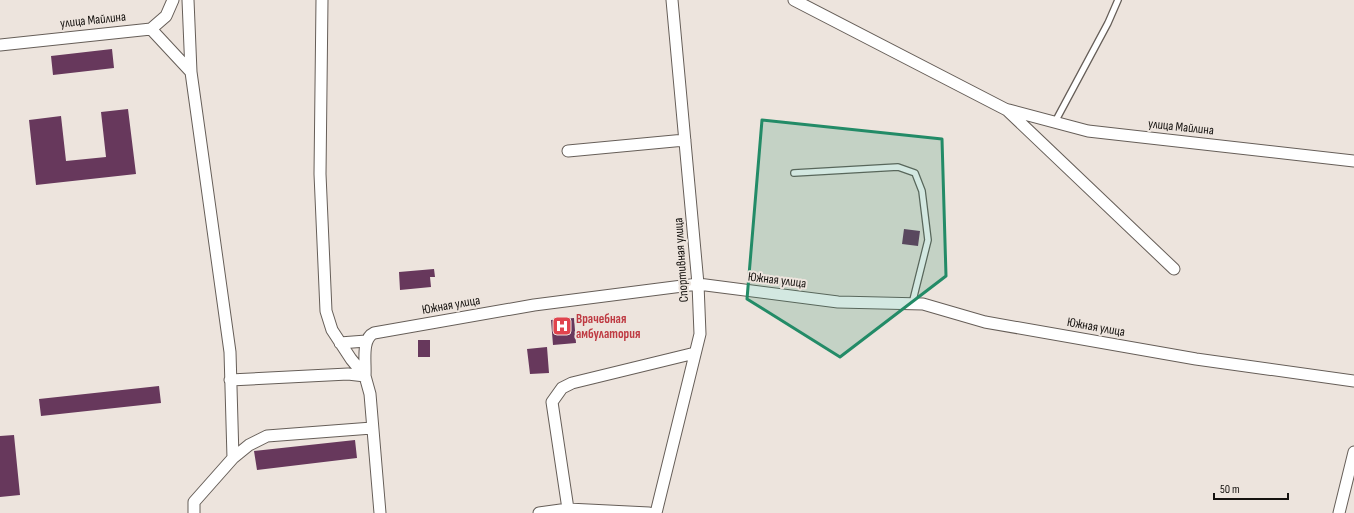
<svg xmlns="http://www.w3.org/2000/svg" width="1354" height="513" viewBox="0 0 1354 513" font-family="'Sofia Sans Condensed',sans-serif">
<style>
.building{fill:#67385c}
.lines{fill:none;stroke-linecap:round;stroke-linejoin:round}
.service-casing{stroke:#665e58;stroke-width:8}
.minor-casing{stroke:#665e58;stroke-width:13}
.service{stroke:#fff;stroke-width:5.5}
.minor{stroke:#fff;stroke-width:11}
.marked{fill:#238b67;fill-opacity:0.2;stroke:#238b67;stroke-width:3;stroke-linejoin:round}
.labels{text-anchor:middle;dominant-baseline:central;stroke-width:4;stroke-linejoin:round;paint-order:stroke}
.street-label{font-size:13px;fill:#15120f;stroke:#ede4dd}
.health-label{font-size:13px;font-weight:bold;fill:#be3a42;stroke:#ede4dd;text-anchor:start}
</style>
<rect width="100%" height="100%" fill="#ede4dd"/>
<path class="building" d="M112,49l2,19 -61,7 -2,-19z
M128,109l8,65 -100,11 -7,-65 32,-4 5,45 40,-4 -5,-45z
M904,229l16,2 -2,15 -16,-2z
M434,269l1,8h-5l1,10 -31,3 -1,-18z
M574,318l2,25 -23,2 -2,-25z
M418,340h12v17h-12z
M547,347l2,26 -19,1 -3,-25z
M159,386l2,17 -120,13 -2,-17z
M14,435l6,60 -20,2v-61z
M355,440l2,18 -100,12 -3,-19z"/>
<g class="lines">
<defs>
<path id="service" d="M1055,122l53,-99 10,-23
M794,173l104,-6 17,6 7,18 6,49 -16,64"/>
<path id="minor" d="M188,0l3,72 39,280 3,106 -39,44v11
M322,0l-2,174 6,137 6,19 19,29 14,17 5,18 10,119
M794,0l213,110 167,159
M151,29l40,43
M0,45l151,-16 15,-13 7,-16
M1009,110l79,21 266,30
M568,151l117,-11
M340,343l26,-2
M230,380l118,-6 17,2c1,-13 -4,-37 9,-43l160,-28 164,-21 140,18 85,2 62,18 211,37 158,22
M233,458l16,-13 18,-9 105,-8
M568,509l-16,-107 10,-14 10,-5 123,-30
M539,513l29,-4 81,4
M656,513l44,-179 -2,-50 -26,-284
M1339,513l15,-61"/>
</defs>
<use href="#service" class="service-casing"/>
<use href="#minor" class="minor-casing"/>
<use href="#service" class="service"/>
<use href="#minor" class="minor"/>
</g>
<path class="marked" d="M762,120l180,19 4,137 -106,81 -93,-58z"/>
<defs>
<symbol id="hospital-square" viewBox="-11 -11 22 22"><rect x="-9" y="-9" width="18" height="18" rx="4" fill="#e0444e" stroke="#ede4dd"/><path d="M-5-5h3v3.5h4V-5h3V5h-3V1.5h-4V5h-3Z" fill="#fff"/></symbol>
</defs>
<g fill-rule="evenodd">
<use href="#hospital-square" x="551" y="315" width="22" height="22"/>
</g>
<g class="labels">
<g class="street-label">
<text transform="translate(93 20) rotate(-6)">улица Майлина</text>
<text transform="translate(1181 127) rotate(6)">улица Майлина</text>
<text transform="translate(681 260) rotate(-94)">Спортивная улица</text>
<text transform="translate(777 280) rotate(7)">Южная улица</text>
<text transform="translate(451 305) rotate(-10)">Южная улица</text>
<text transform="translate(1096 327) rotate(10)">Южная улица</text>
</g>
<g class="health-label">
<text x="576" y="319">Врачебная<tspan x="576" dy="15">амбулатория</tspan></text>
</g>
</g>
<path d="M1214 493v6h74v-6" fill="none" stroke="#15120f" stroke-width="2"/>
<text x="1220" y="493" font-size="12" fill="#15120f" stroke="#ede4dd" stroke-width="3" paint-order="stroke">50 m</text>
</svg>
